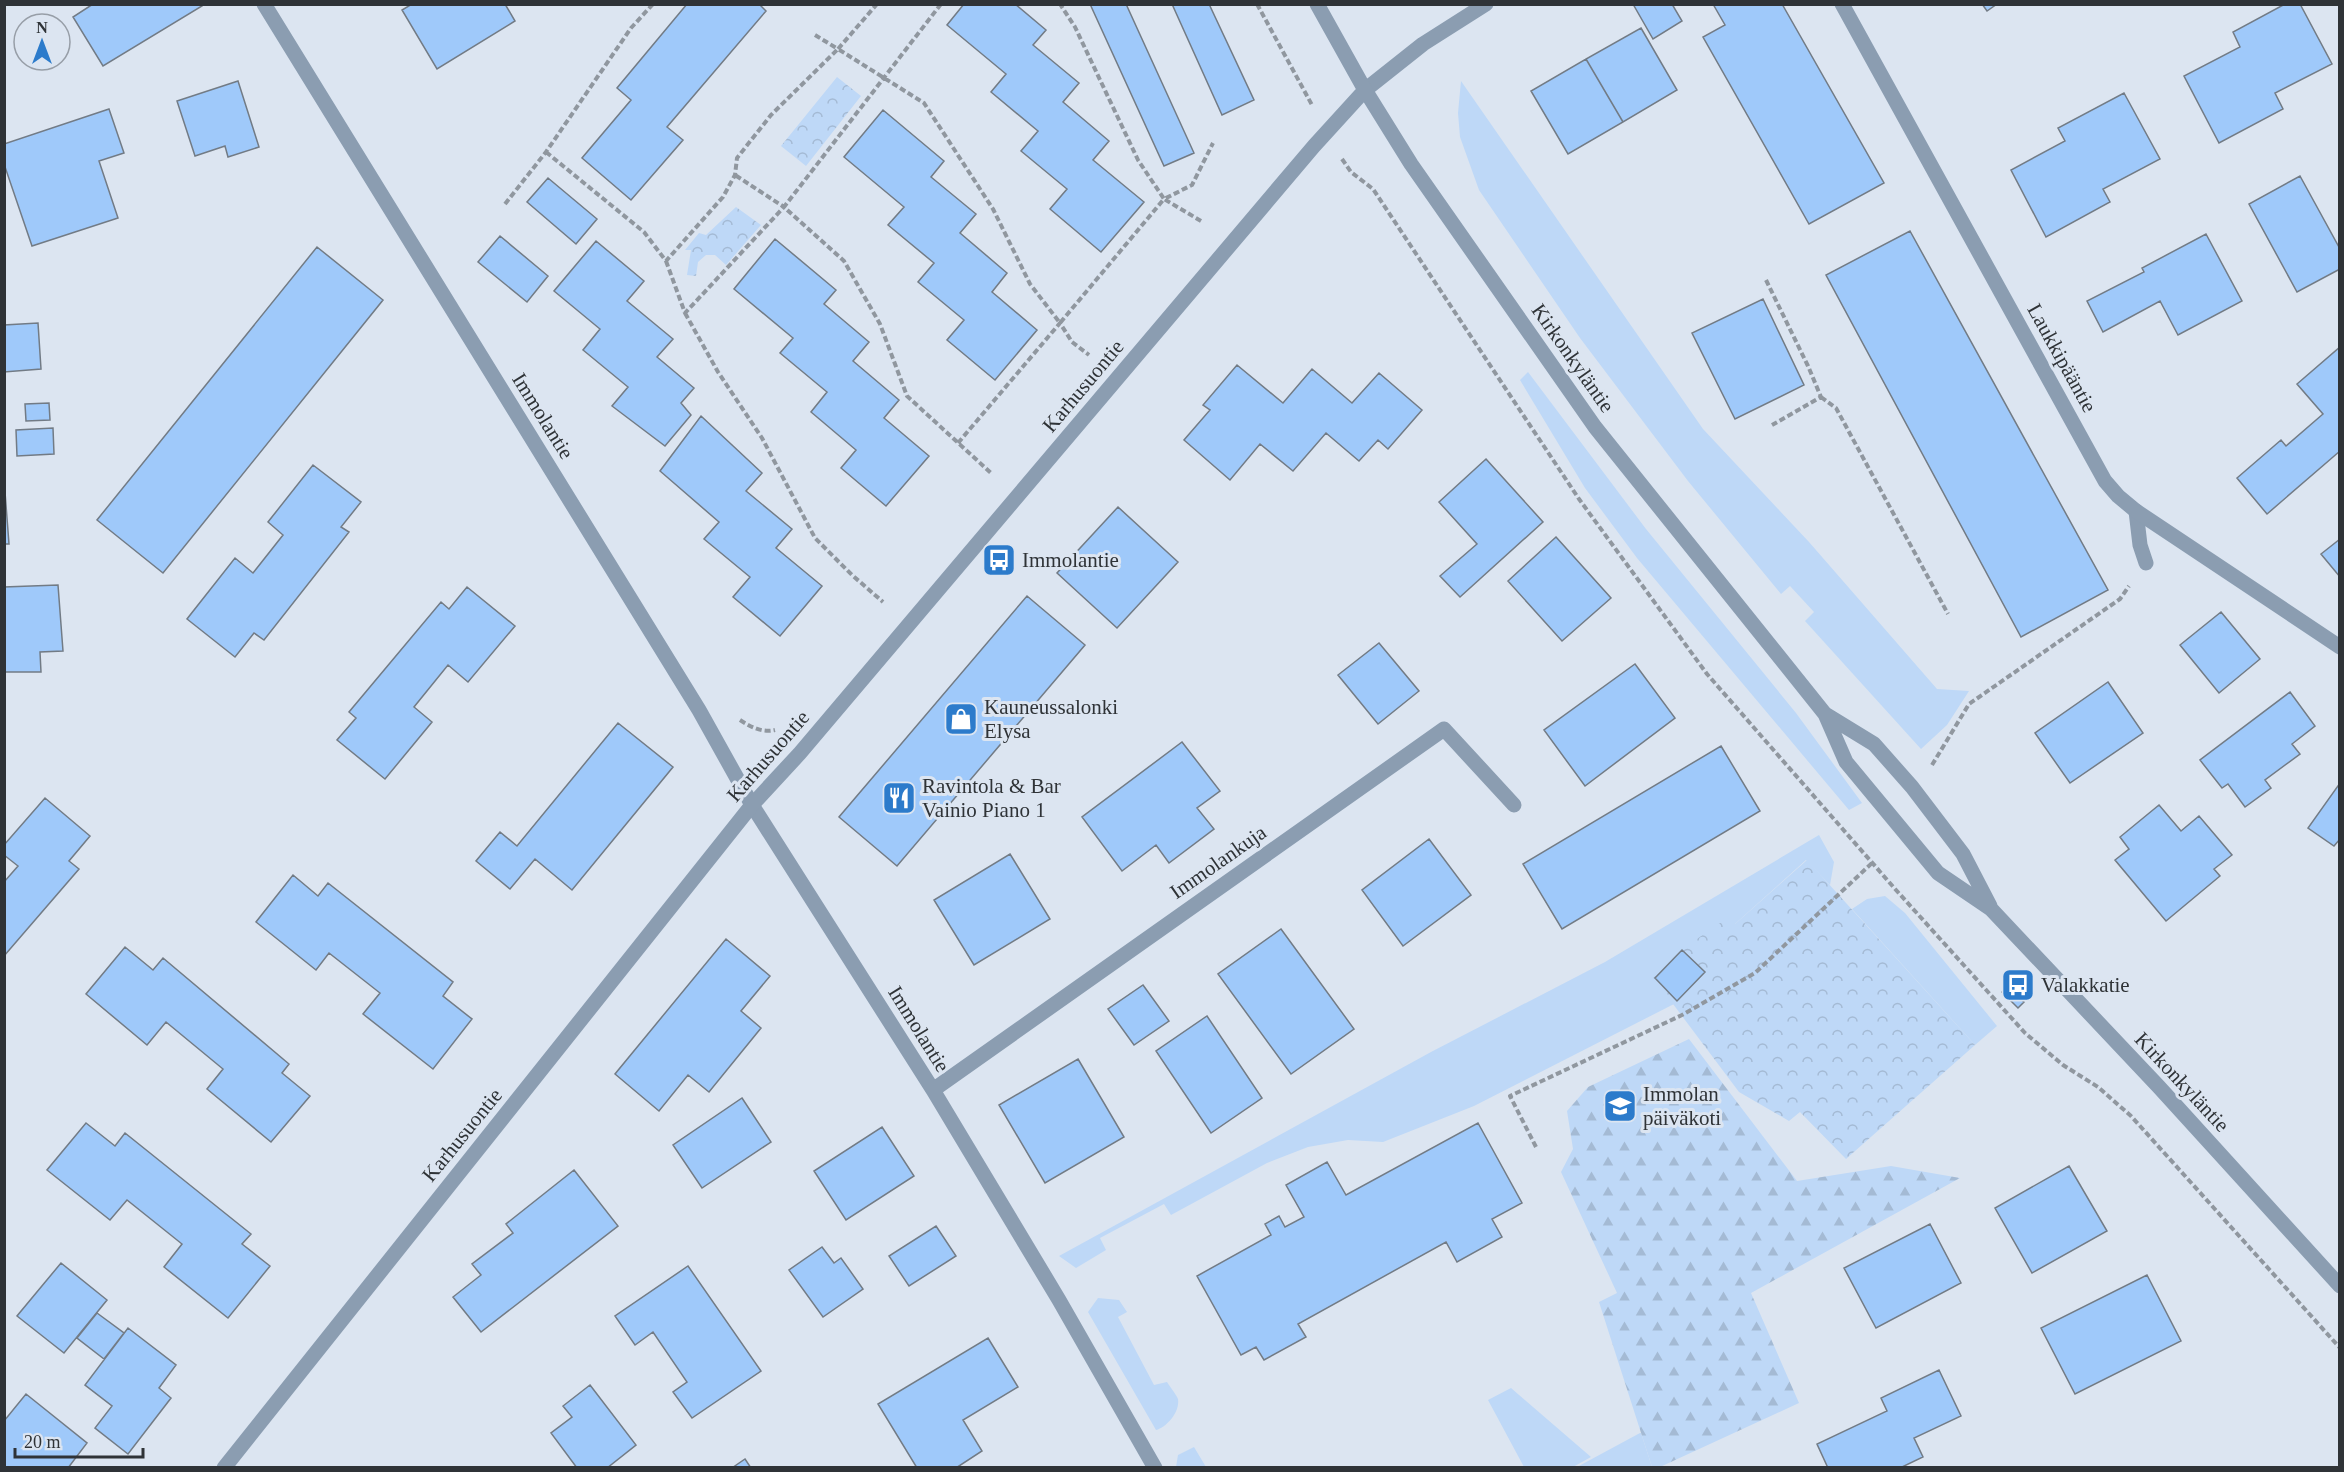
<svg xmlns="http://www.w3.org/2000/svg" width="2344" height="1472" viewBox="0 0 2344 1472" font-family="'Times New Roman',serif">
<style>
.grass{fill:#bed8f7}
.forest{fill:url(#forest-firs)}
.park{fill:url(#park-crowns)}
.building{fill:#9fc9fa;stroke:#727b85;stroke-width:1.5}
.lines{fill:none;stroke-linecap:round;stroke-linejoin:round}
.path{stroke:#90979f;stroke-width:4;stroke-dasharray:6 3;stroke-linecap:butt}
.service{stroke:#8b9db1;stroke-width:15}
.minor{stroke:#8b9db1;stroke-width:15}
.tertiary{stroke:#8b9db1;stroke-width:15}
.labels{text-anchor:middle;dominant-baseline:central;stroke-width:6;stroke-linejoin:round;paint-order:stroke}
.street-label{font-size:21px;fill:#2f3337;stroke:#dce5f1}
.poi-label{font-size:21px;fill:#2f3337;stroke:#dce5f1;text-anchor:start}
</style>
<defs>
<pattern id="forest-firs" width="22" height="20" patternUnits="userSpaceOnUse" patternTransform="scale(1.5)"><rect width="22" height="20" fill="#bed8f7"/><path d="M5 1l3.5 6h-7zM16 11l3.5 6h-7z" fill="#a4bad4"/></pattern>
<pattern id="park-crowns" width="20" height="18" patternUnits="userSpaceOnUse" patternTransform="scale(1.5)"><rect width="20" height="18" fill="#bed8f7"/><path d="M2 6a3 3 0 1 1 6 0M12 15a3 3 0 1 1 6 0" fill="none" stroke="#a4bad4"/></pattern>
</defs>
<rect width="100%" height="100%" fill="#dce5f1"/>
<path class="grass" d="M1461,81l242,348 106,113 128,147 32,2 -22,34 -26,24 -116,-128 9,-9 -24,-26 -9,8 -93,-113 -108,-143 -101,-148 -19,-53 -2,-24z
M1528,372l118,157 150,184 66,90 -13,7 -212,-252 -52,-70 -65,-108z
M1819,835l15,27 -4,23 -24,-25 -71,64 -85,48 24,32 -200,102 -91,36 -35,-2 -40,7 -41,16 -96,52 -7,-11 -64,34 6,12 -30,18 -17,-12 372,-204 174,-90z
M1885,896l20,17 92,113 -22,19 -123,-136 15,-10z
M1098,1298l21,2 8,12 -9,5 36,68 13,-3c3,5 9,12 11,17 2,13 -11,28 -22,31l-68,-118z
M1511,1388l80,69 -18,10h-49l-36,-67z
M1641,1433l11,34h-75l63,-34z
M1194,1447l12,20h-30l2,-12z"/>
<path class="forest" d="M1689,1039l108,142 94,-15 69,12 -209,115 48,110 -139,64h-8l-53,-165 18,-9 -56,-121 12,-23 -6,-38 21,-24z"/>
<path class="park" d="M837,77l24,19 -55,70 -25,-20z
M736,207l25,18 -35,40 -11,-10h-9l-8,7 -2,14 -9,-1 4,-25h-6l14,-17 7,2z
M1807,860l168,185 -129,114 -46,-47 -11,9 -50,-29 -90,-120 71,-49 15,1z"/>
<path class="building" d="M93,4h108l1,2 -99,60 -30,-49z
M412,4h93l10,17 -78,48 -35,-59z
M687,4h72l7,7 -99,116 16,13 -52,60 -49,-42 49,-58 -14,-12z
M964,4h51l31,26 -13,15 46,38 -16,19 46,39 -16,19 51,42 -43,50 -51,-43 17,-20 -46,-38 17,-20 -47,-39 15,-18 -59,-49z
M1090,4h36l68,149 -30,13z
M1172,4h37l45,96 -32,15z
M1633,4h39l10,17 -29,18z
M1713,4h69l102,179 -75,41 -106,-187 22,-12z
M1982,4h15l-10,7z
M2285,4h15l32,60 -57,29 8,16 -64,34 -35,-67 56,-29 -7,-15z
M1641,28l36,62 -54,32 -37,-63z
M1586,59l37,63 -55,32 -37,-63z
M238,81l21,66 -31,10 -3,-11 -30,10 -18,-55z
M2124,93l36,66 -57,30 7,13 -64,35 -35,-67 54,-29 -7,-13z
M109,109l15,44 -25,8 19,57 -86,28 -28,-82v-20z
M883,110l61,51 -13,16 45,37 -16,19 47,40 -15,19 45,38 -42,50 -48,-40 17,-20 -46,-38 16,-19 -46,-38 16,-18 -60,-50z
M2300,176l40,73v20l-43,23 -48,-88z
M548,178l49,41 -21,25 -49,-42z
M1910,231l198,359 -87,47 -195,-362z
M2206,234l36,67 -64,34 -18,-34 -57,31 -16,-31 57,-29 -2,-4z
M500,236l48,40 -21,26 -49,-40z
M775,239l61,51 -12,14 45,38 -16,19 46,39 -15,18 45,38 -43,50 -45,-38 15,-18 -45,-38 16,-20 -47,-39 13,-15 -59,-49z
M596,241l48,40 -17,20 46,38 -16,18 37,31 -13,15 10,12 -26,31 -53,-40 16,-19 -45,-37 17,-21 -46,-38z
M317,247l66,53 -220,273 -66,-53z
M1763,299l41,86 -69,34 -43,-86z
M38,323l3,46 -37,3v-47z
M2340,347v104l-73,63 -30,-36 44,-38 5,6 37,-32 -26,-30z
M1237,365l46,38 29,-34 40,34 27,-30 43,37 -34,39 -10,-9 -19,21 -33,-28 -33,38 -33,-27 -30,36 -46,-40 26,-30 -7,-5z
M49,403l1,17 -24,1 -1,-17z
M701,416l61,57 -16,18 46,38 -16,19 46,38 -42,50 -47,-39 17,-20 -46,-38 15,-17 -59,-51z
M53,428l1,26 -37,2 -1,-26z
M1486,459l57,63 -83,75 -20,-21 37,-32 -38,-42z
M313,465l48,37 -20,25 8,5 -85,108 -10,-7 -19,24 -48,-38 48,-61 18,15 30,-38 -15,-13z
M4,479l5,65h-5z
M1118,507l60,55 -61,66 -60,-55z
M1556,537l55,61 -49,43 -54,-60z
M2340,539v38l-19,-23z
M58,585l5,66 -23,1 1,20h-37v-85z
M467,587l48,39 -47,56 -20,-17 -34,42 18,15 -47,57 -48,-39 19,-22 -7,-6 92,-110 8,7z
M1027,596l58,49 -188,221 -58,-49z
M2221,612l39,47 -41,34 -39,-48z
M1379,643l40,48 -41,33 -40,-49z
M1635,664l40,54 -90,68 -41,-56z
M2108,682l35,51 -73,50 -35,-50z
M2290,692l25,34 -23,18 8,10 -35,26 6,8 -26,19 -17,-23 -6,4 -22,-28z
M618,723l55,44 -101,123 -37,-31 -25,30 -34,-28 24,-29 17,14z
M1182,742l38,49 -23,17 17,21 -45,34 -13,-18 -34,26 -40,-54z
M1721,746l39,65 -198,118 -39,-65z
M2340,783v56l-6,7 -26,-18z
M45,798l45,38 -21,25 10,8 -75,87v-74l14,-16 -14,-11v-10z
M2159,805l22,26 18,-15 33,39 -18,14 6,7 -54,45 -51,-61 14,-11 -9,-12z
M1429,839l42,56 -68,51 -41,-56z
M1010,854l40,65 -76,46 -40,-65z
M293,875l25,21 10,-13 125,99 -10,14 29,23 -39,50 -70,-55 17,-21 -51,-40 -13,17 -60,-48z
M1281,929l73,100 -63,45 -73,-100z
M726,939l44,37 -29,35 20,17 -52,64 -21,-17 -29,36 -44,-37z
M125,947l28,23 10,-12 126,106 -7,9 28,23 -39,46 -64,-53 16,-20 -57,-47 -19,23 -61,-51z
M1682,950l23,22 -28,29 -22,-23z
M1143,985l26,36 -35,24 -26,-36z
M2008,987l16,15 -6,6 -16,-16z
M1207,1016l55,82 -51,35 -55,-82z
M1078,1059l46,78 -79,46 -46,-78z
M742,1098l29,44 -69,46 -29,-43z
M86,1123l29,23 10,-13 126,101 -9,10 28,22 -42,52 -64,-51 18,-23 -55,-44 -17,20 -63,-50z
M1478,1123l44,80 -30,16 10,18 -45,25 -11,-20 -148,82 8,13 -42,23 -8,-13 -15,8 -44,-79 74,-41 -6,-11 14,-8 6,11 19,-10 -18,-32 41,-23 19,33z
M882,1127l32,49 -68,44 -32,-49z
M2069,1166l38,65 -75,42 -37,-65z
M574,1170l44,56 -137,106 -28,-35 28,-22 -9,-11 41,-31 -7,-9z
M1930,1224l31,59 -85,45 -32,-60z
M936,1226l20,30 -47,30 -20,-30z
M822,1247l12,16 7,-5 22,31 -40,28 -34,-47z
M61,1263l46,37 -43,53 -47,-37z
M688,1266l73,105 -69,47 -19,-26 14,-10 -34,-50 -18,13 -20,-29z
M2147,1275l34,66 -106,53 -34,-66z
M97,1313l27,20 -20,26 -27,-21z
M128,1328l48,37 -17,23 12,10 -43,56 -33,-26 17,-22 -27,-21z
M988,1338l30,49 -55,33 19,31 -26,17h-39l-39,-64z
M1939,1370l22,46 -47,22 9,19 -23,11h-72l-11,-24 70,-33 -6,-13z
M590,1385l46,60 -29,23h-30l-26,-35 21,-16 -9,-11z
M26,1394l61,49 -19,25h-64v-47z
M745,1459l6,9h-19z"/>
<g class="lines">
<path class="path" d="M941,4l-157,203 60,54 36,63 27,72 84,77
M1257,4l55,101
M815,35l23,14 39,-45
M546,152l98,80 22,29 57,-64 12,-22 2,-17 34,-43 67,-66 86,54 69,106 37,75 30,39 104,-124 -26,-39 -63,-133 -15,-23
M1342,159l9,13 22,17 206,310 128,175 189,216 129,143 38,32 35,22 33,29 209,232
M505,204l41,-52 85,-124 22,-24
M1201,221l-37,-22 28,-14 21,-42
M666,261l19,52 99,-106 -49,-32
M1766,280l42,86 13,31 -49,28
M685,313l33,59 44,66 53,100 37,37 31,27
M1821,397l15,11 112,206
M958,443l102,-120 12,19 17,13
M740,720c11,7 22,13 35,10
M1932,765l37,-61 151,-105 9,-13
M1536,1147l-26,-51 172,-81 73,-42 117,-110"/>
<path class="service" d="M2136,511l4,34 6,18"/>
<path class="minor" d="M264,4l435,706 53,95 181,285 126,210 96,168
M1842,4l263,477 13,15 18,15 204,136
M1365,90l58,-46 63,-40
M933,1090l511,-361 70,76"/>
<path class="tertiary" d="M1317,4l48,86 46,74 184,263 230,287 21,48 92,111 53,36 168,178 181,199
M1825,714l49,30 38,43 51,67 27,52
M224,1468l528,-663 48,-52 514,-607 51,-56"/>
</g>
<defs>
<symbol id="bus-square" viewBox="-11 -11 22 22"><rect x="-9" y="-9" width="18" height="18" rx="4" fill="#2c7bcb" stroke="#dce5f1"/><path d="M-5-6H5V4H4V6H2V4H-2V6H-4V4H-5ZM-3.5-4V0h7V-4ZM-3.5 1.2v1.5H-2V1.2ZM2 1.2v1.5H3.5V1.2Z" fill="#fff"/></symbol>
<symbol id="shop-square" viewBox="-11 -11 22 22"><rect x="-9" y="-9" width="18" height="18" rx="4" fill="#2c7bcb" stroke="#dce5f1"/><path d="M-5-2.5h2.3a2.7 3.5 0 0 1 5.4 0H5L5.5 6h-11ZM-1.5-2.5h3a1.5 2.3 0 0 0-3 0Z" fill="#fff"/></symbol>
<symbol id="restaurant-square" viewBox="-11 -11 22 22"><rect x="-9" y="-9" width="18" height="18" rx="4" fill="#2c7bcb" stroke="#dce5f1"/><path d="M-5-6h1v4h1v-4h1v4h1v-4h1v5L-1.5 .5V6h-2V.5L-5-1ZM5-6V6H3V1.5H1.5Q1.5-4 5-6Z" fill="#fff"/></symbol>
<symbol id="school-square" viewBox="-11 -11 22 22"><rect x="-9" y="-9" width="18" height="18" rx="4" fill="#2c7bcb" stroke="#dce5f1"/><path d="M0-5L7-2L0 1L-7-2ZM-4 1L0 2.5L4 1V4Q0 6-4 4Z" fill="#fff"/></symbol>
</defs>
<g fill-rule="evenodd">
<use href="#bus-square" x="980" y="541" width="38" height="38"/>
<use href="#shop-square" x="942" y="700" width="38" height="38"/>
<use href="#restaurant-square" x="880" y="779" width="38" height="38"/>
<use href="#bus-square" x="1999" y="966" width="38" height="38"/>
<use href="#school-square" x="1601" y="1087" width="38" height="38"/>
</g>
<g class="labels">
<g class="street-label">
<text transform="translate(1573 358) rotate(55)">Kirkonkyläntie</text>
<text transform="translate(2062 358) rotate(61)">Laukkipääntie</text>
<text transform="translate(1083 386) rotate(-50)">Karhusuontie</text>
<text transform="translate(543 416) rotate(58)">Immolantie</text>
<text transform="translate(768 756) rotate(-49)">Karhusuontie</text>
<text transform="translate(1218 862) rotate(-35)">Immolankuja</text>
<text transform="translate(919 1029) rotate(58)">Immolantie</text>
<text transform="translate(2182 1082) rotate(47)">Kirkonkyläntie</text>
<text transform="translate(462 1135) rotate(-51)">Karhusuontie</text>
</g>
<g class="poi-label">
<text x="1022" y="560">Immolantie</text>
<text x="984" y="707">Kauneussalonki<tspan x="984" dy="24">Elysa</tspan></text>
<text x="922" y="786">Ravintola &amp; Bar<tspan x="922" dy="24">Vainio Piano 1</tspan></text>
<text x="2041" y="985">Valakkatie</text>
<text x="1643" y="1094">Immolan<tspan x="1643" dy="24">päiväkoti</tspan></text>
</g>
</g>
<rect width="2344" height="1472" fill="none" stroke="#2f3337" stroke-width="12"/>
<g transform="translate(42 42)"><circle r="28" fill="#dce5f1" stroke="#979ea7" stroke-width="1.5"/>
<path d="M0-4.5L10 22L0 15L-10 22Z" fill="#2c7bcb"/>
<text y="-9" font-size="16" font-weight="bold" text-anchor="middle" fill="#2f3337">N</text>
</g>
<path d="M15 1448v9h128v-9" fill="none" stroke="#2f3337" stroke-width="3"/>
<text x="24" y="1448" font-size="18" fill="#2f3337" stroke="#dce5f1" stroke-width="4.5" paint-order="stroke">20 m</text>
</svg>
